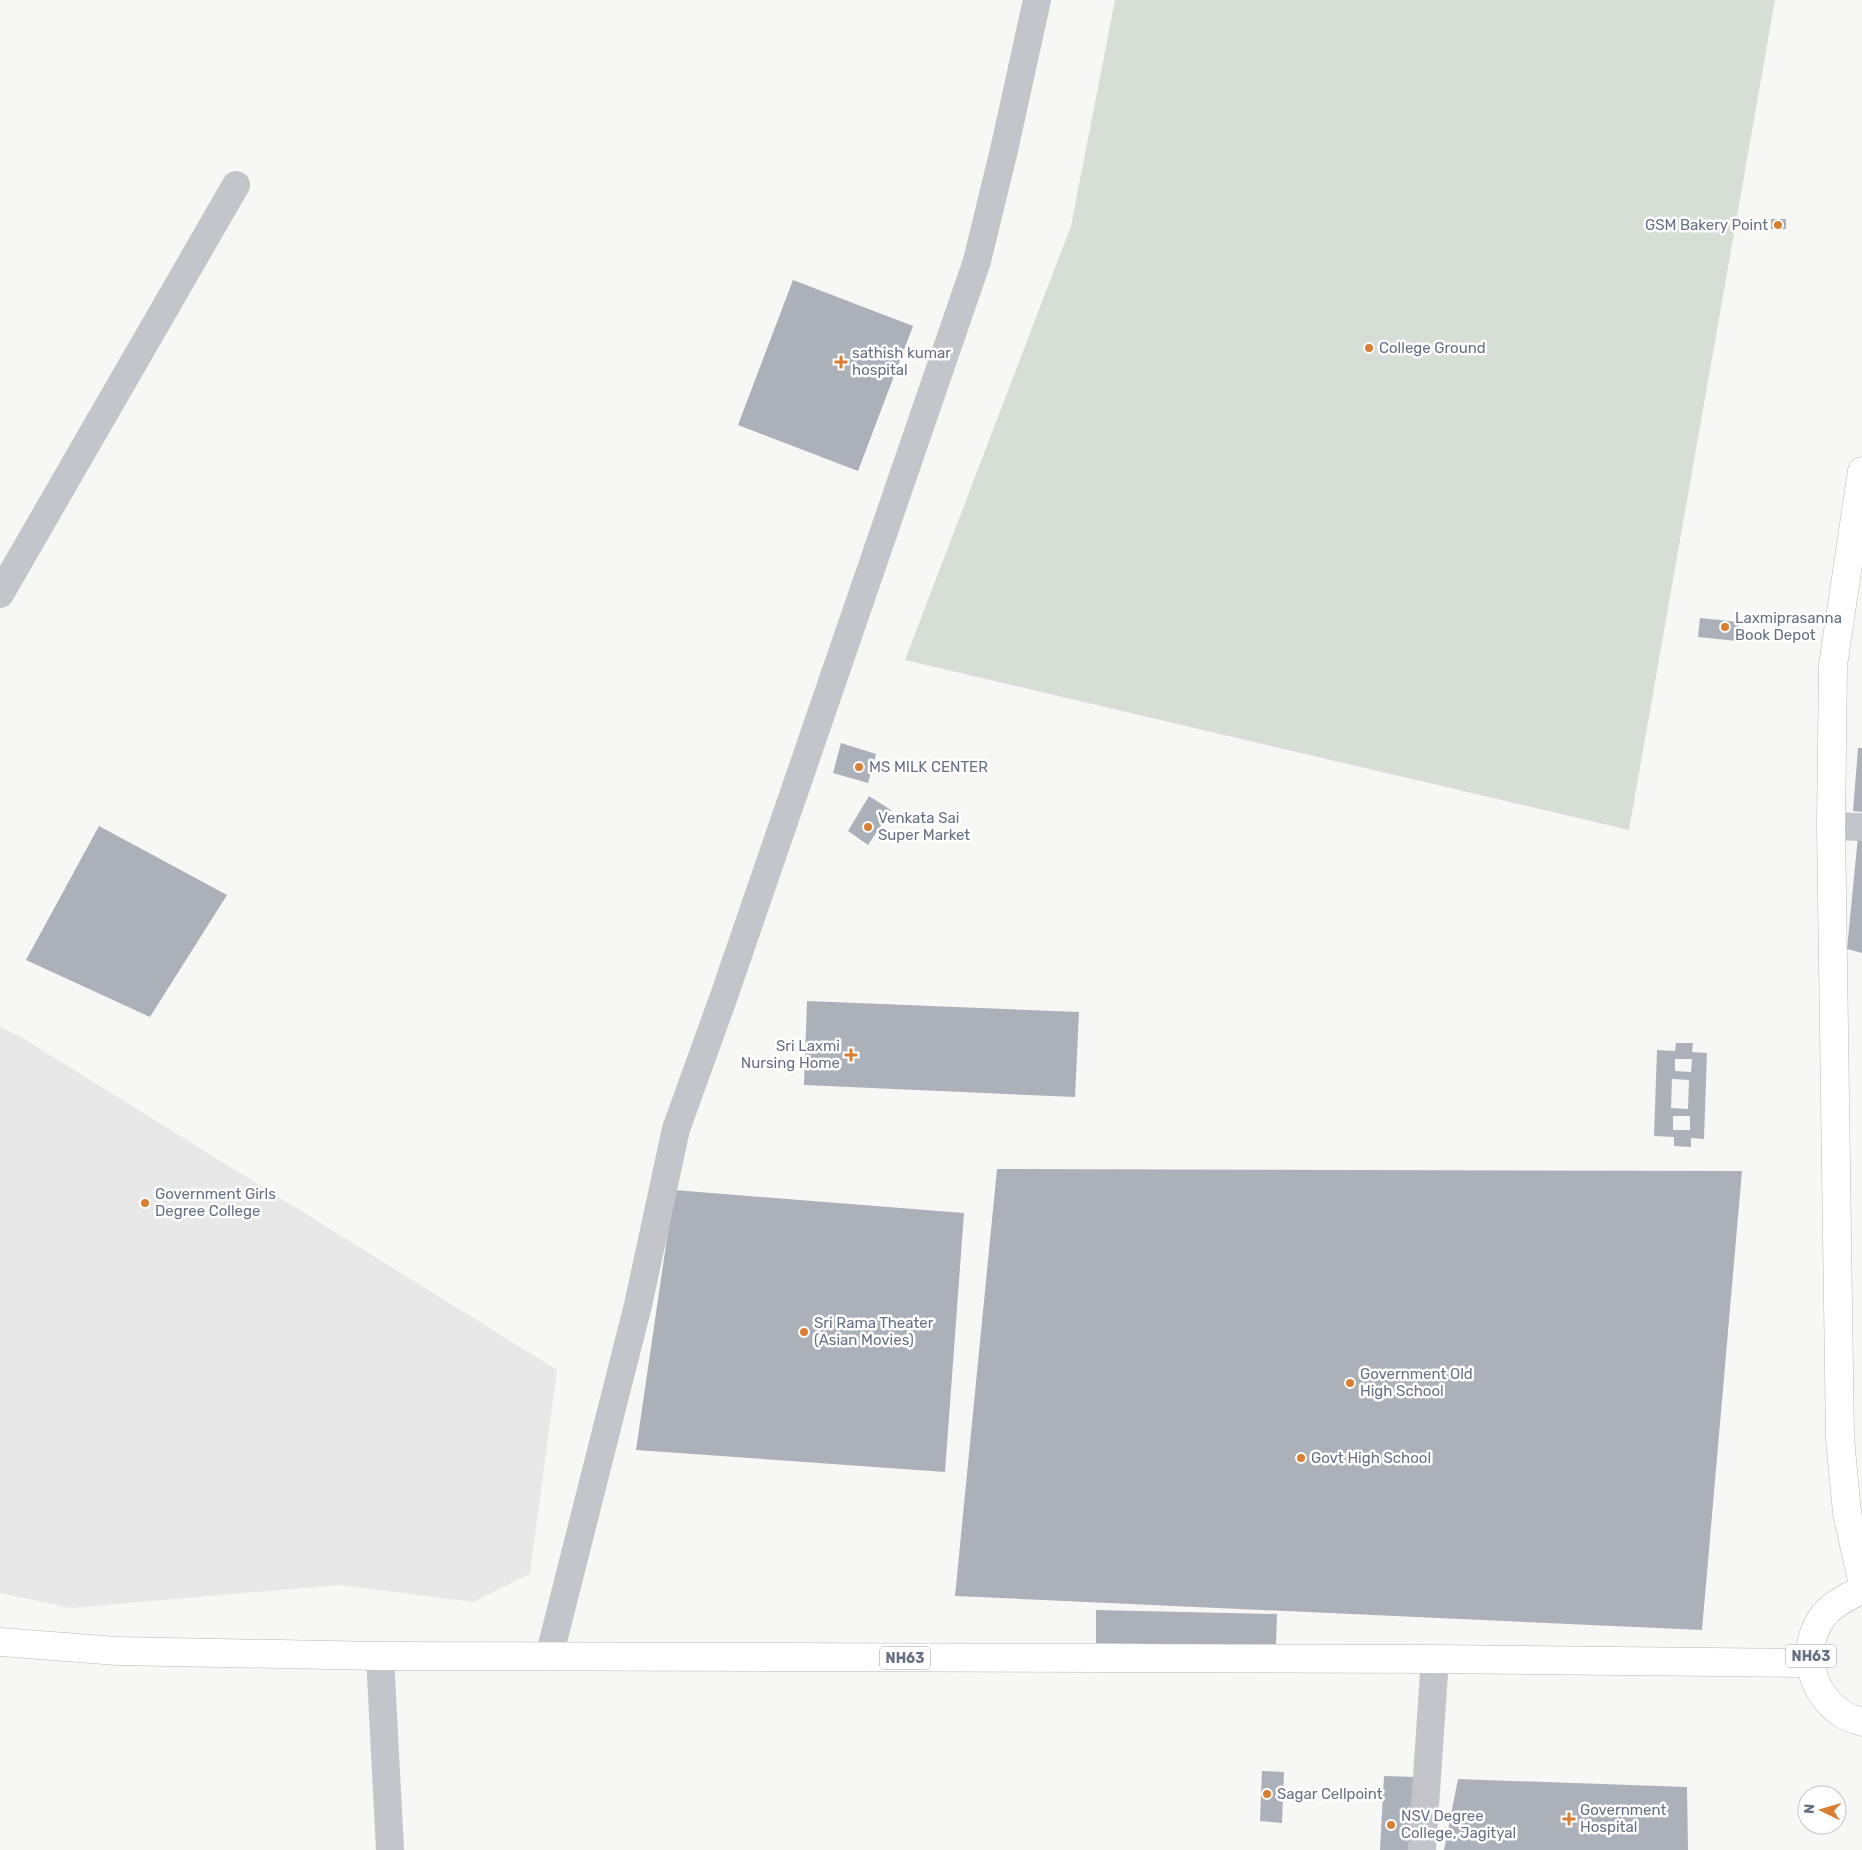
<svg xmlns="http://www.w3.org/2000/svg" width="1862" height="1850" viewBox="0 0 1862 1850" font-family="Rubik,sans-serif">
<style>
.built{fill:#e8e8e8}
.garden{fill:#d7ded6}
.building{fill:#acb1b9;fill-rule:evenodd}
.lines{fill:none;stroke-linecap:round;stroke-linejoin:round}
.major-casing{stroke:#b6b9be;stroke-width:29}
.highway-casing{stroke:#b6b8bc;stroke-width:29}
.minor{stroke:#c3c5ca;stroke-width:28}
.major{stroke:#fff;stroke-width:28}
.highway{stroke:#fff;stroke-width:28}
.poi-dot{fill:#da7f32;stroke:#fff;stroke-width:2}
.labels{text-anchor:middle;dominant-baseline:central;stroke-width:5;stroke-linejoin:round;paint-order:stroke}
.shield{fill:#fff;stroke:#959ca9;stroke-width:1}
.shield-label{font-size:14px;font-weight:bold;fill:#687184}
.poi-label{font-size:15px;fill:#687184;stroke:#fff;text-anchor:start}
</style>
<rect width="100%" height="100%" fill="#f7f7f5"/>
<path class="built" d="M0,1027l21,10 536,333 -27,204 -57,28 -134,-17 -268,23 -71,-15z"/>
<path class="garden" d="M1115,0h660l-146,830 -724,-170 166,-434z"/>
<path class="building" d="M1771,219h15v10h-15z
M793,280l120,46 -55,145 -120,-46z
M1700,618l39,4 -2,19 -39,-4z
M841,743l35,11 -8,29 -35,-10z
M1858,748h4v64l-9,-1z
M869,796l22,14 -23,35 -20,-14z
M99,826l128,69 -77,122 -124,-57z
M1858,836l4,1v116l-15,-4z
M807,1001l272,11 -4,85 -271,-12z
M1676,1043h17l-1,9 15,1 -3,86 -13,-1v9l-17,-1v-9l-20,-1 3,-86 18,1zM1675,1059h17l-1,13 -16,-1zM1672,1079l17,1 -1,29 -17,-1zM1673,1116h17v14h-17z
M997,1169l745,2 -40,459 -747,-34z
M674,1190l290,23 -19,259 -309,-22z
M1096,1610l181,4 -1,32 -180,-3z
M1262,1771l22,1 -2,51 -22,-2z
M1384,1776l33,1 -3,73h-34z
M1458,1779l229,8 1,63h-244z"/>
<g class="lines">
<defs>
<path id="major" d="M1862,471l-29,194 -2,161 9,613 7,74 15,67"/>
<path id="highway" d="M1862,1590c-14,6 -28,13 -38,25 -25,32 -14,79 20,100 5,3 12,5 18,7
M0,1642l117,9 263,5 1055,3 375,4"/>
</defs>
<use href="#major" class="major-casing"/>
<use href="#highway" class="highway-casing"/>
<path class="minor" d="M0,594l236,-409
M1831,826l31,1
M380,1656l10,194
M549,1657l89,-352 38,-176 48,-133 253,-735 27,-111 33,-150
M1422,1850l13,-191"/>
<use href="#major" class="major"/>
<use href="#highway" class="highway"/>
</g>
<g class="poi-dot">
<circle cx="1778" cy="225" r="5"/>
<circle cx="1369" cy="348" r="5"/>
<path d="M838.5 354.5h5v5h5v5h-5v5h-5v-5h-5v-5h5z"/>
<circle cx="1725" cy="627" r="5"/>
<circle cx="859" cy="767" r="5"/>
<circle cx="868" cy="827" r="5"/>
<path d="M848.5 1047.5h5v5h5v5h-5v5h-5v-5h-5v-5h5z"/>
<circle cx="145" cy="1203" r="5"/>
<circle cx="804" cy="1332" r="5"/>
<circle cx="1350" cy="1383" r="5"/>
<circle cx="1301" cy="1458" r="5"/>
<circle cx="1267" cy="1794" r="5"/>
<path d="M1566.5 1811.5h5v5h5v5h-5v5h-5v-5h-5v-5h5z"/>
<circle cx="1391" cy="1825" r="5"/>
</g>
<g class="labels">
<g class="shield">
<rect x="1786" y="1644.5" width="50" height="23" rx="4"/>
<rect x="880" y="1646.5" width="50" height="23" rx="4"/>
</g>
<g class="shield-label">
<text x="1811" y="1656">NH63</text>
<text x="905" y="1658">NH63</text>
</g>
<g class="poi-label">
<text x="1768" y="225" text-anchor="end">GSM Bakery Point</text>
<text x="1379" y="348">College Ground</text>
<text x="852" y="353">sathish kumar<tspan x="852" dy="17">hospital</tspan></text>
<text x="1735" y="618">Laxmiprasanna<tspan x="1735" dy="17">Book Depot</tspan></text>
<text x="869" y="767">MS MILK CENTER</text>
<text x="878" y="818">Venkata Sai<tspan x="878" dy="17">Super Market</tspan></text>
<text x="840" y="1046" text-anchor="end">Sri Laxmi<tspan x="840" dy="17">Nursing Home</tspan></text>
<text x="155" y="1194">Government Girls<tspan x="155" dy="17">Degree College</tspan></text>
<text x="814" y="1323">Sri Rama Theater<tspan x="814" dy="17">(Asian Movies)</tspan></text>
<text x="1360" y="1374">Government Old<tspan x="1360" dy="17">High School</tspan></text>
<text x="1311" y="1458">Govt High School</text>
<text x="1277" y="1794">Sagar Cellpoint</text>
<text x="1580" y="1810">Government<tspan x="1580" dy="17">Hospital</tspan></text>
<text x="1401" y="1816">NSV Degree<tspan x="1401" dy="17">College, Jagityal</tspan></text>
</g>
</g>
<g transform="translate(1822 1810) rotate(275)"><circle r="24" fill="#ffffff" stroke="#c3c6ce"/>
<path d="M0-4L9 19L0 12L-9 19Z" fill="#da7f32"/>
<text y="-8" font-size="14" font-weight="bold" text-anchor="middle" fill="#687184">N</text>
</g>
</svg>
